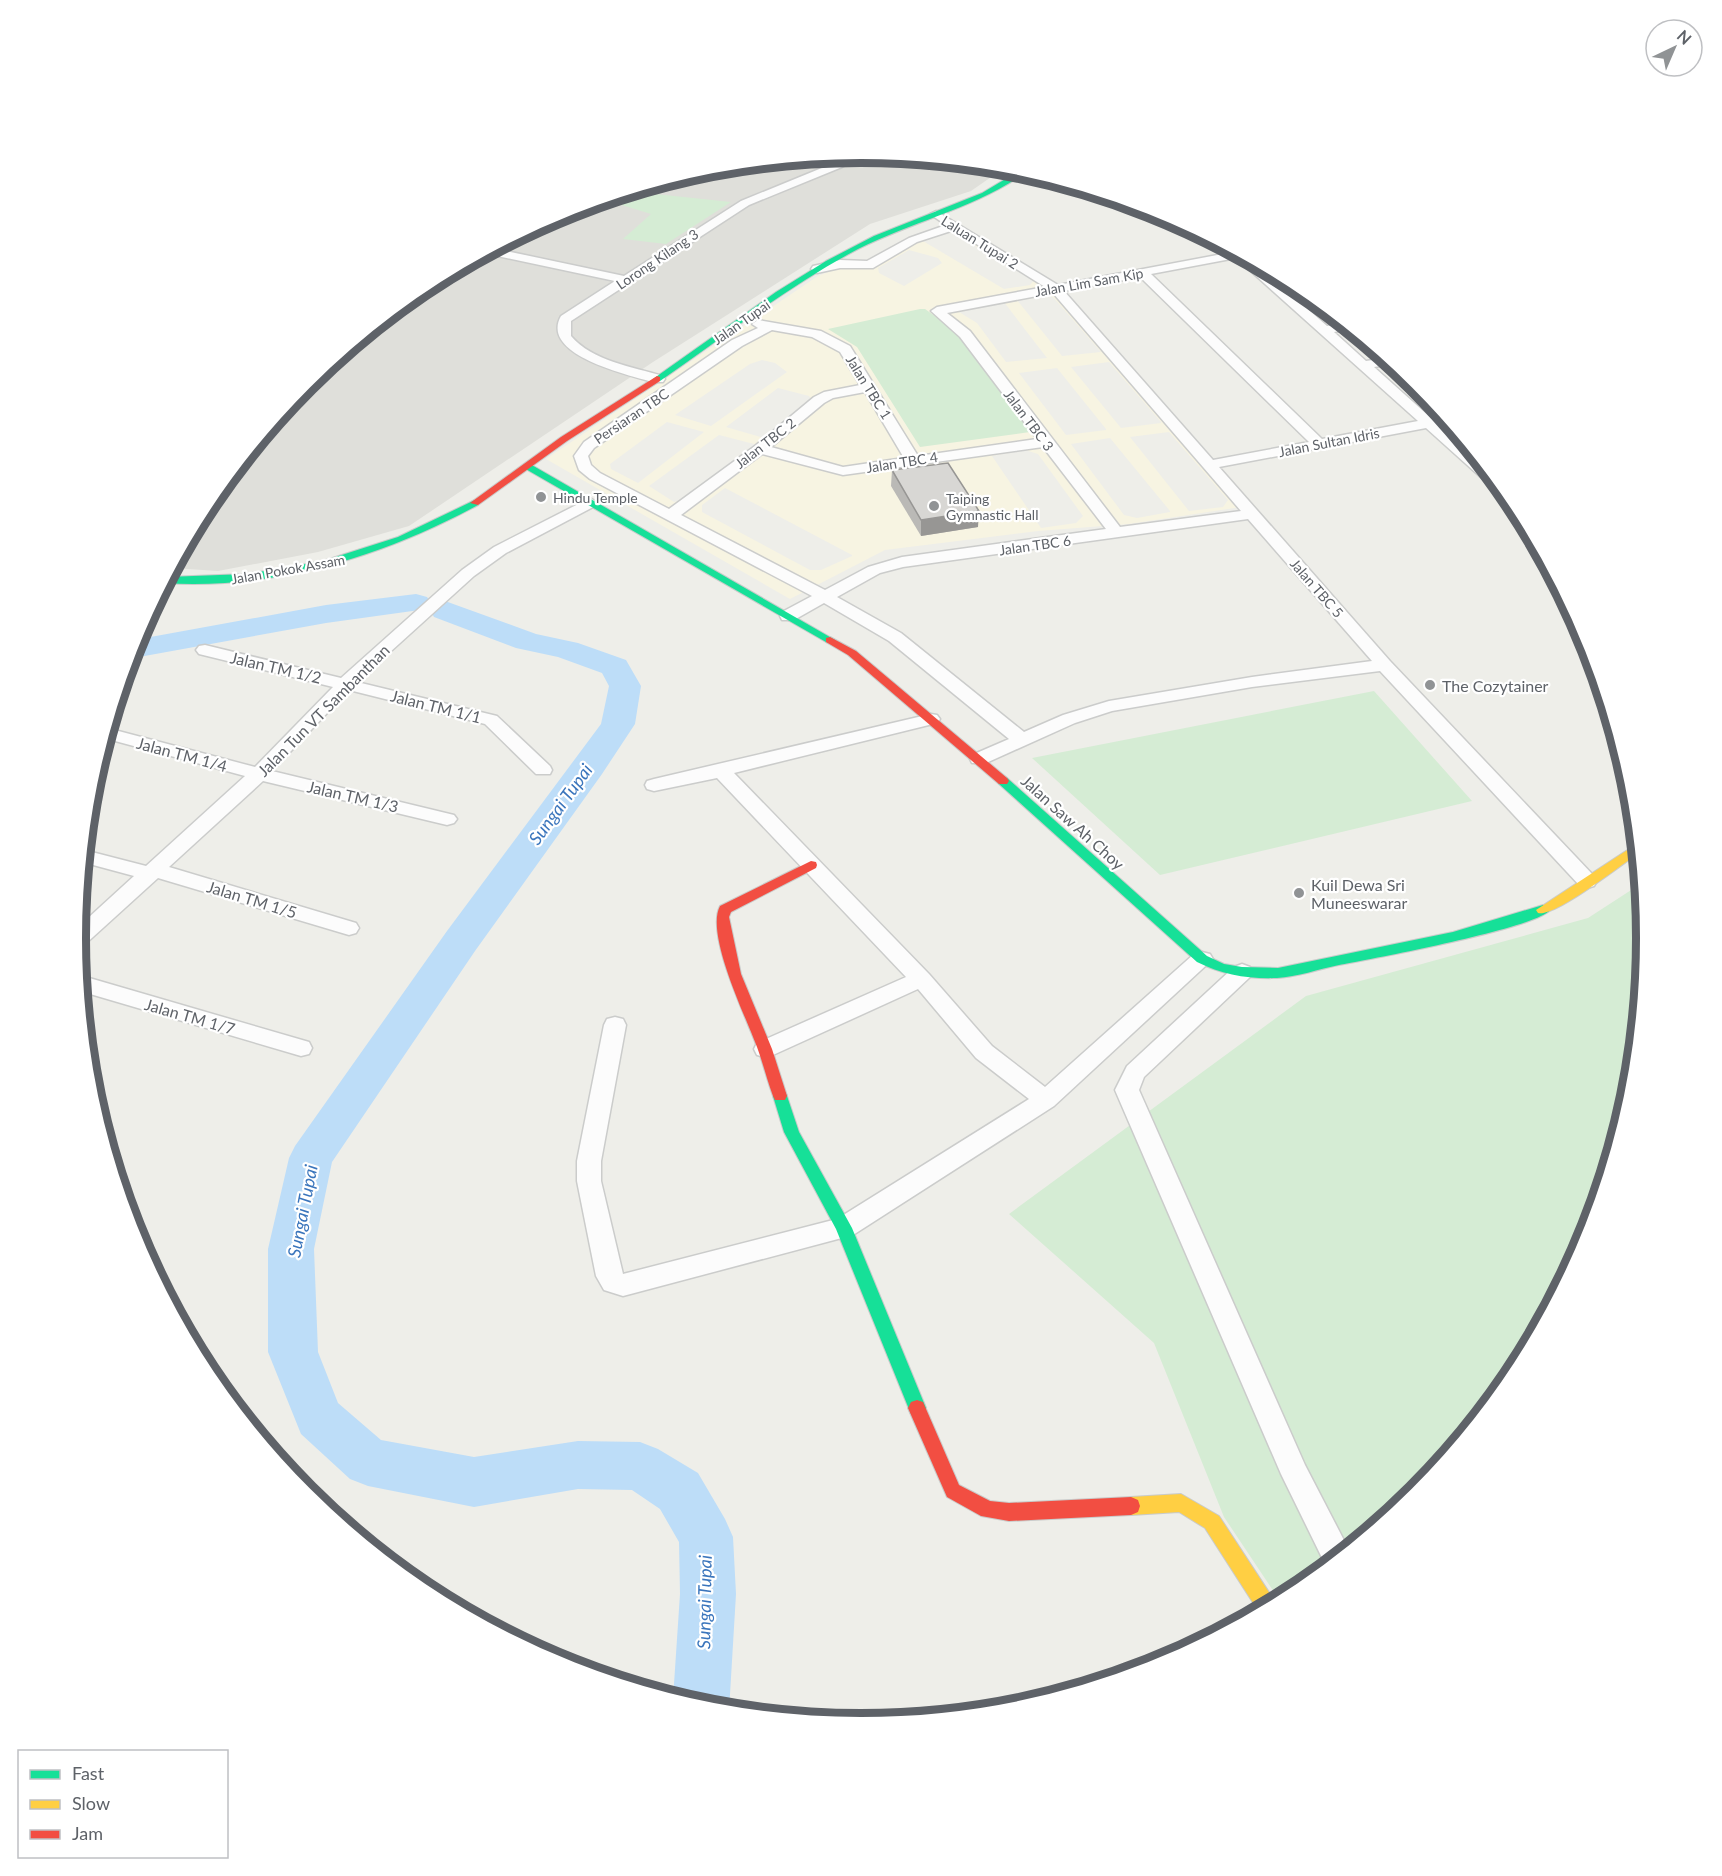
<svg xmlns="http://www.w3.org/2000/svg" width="1722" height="1876" viewBox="0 0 1722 1876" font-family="Lato,sans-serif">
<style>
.commercial{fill:#f7f4e2;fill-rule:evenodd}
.industrial{fill:#dfdfda}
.green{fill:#d5ecd4}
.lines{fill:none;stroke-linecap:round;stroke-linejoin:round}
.river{fill:#bdddf8;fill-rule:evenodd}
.street-casing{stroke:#cbcccb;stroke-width:3}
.fast-casing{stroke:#c9cbca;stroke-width:2}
.slow-casing{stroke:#c9cbca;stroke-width:2}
.jam-casing{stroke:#c9cbca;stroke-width:2}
.street{fill:#fcfcfc;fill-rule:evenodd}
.fast{fill:#16e098;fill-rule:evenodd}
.slow{fill:#ffcf43;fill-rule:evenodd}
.jam{fill:#f24e42;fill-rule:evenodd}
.wall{fill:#bab9b6}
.shaded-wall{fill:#979694}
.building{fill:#d8d7d4;stroke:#979694;stroke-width:1.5}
.poi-dot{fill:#909395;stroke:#fff;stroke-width:2}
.labels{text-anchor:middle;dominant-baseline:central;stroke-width:4.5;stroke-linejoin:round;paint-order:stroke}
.far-street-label{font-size:14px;fill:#5e6268;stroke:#fff}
.far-poi-label{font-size:14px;fill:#5e6268;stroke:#fff;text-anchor:start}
.street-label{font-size:16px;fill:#5e6268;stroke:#fff}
.poi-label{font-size:16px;fill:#5e6268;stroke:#fff;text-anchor:start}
.water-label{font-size:18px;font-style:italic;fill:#3a75bc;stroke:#fff}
.rim{fill:none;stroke:#5e6268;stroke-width:8}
</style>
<rect width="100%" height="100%" fill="#eeeee9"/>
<path class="commercial" d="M951,228l98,61 192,218 -112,17 -91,7 -153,19 -95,49 -244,-140 272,-183 27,-11 25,3 40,-26zM943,233h10l81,47 -4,5 -26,4 -81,-48zM909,250l29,8 4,5 -38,23 -25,-13 -1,-5zM1043,294l10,3 48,55 -39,4 -45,-56zM1004,302l43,56 -41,4 -29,-39 -18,-11zM762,360l13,3 12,9 -76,54 -36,-11 75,-51zM1109,362l52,60v1l-40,5 -50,-61zM1057,368l49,61v1l-40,5 -47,-62zM778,388l31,8 3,4 -48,38 -38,-11zM667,422l37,10 -66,51 -27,-14 -1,-5zM1169,432l59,68 -5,7 -34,4 -59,-74zM719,435l39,10 -69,53 -15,4 -25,-16zM1110,438l60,73v1l-33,6 -13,-3 -53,-71zM1025,450l13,4 45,62 -7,7 -35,5 -49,-72zM725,488l127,67v1l-31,14h-11l-108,-58v-7z"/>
<path class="industrial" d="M861,152l146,14 -36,25 -101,33 -217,138 -244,164 -91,26 -100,19 -46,-3 36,-67 97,-119 120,-98 136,-72 147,-45z"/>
<path class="green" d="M690,172l12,6 -66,14 95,10 -65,42 -43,-5 28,-25 -49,-15z
M920,309h5l35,25 70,98 -110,15 -63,-100 -29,-18z
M1374,691l98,110 -312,74 -128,-117z
M1642,883l5,55 -15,154 -45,147 -73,136 -97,119 -120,98 -17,9 -56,-84 -70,-174 -145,-129 297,-218 282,-78z"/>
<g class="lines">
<path class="river" d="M416,594l11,3 4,6 -4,6 -101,14 -198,36 6,-19 192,-35z
M445,601l91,33 42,9 48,17 15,26 -6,38 -33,50 -127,177 -143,211 -18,87 4,103 20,51 43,37 93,17 104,-16 62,1 18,7 40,24 27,46 8,18 3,57 -7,117 -22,-2 -34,-10 7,-105 -1,-52 -19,-33 -28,-19 -54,-1 -104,18 -106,-21 -18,-7 -49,-45 -33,-82v-103l21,-91 6,-12 152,-215 154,-207 8,-38 -7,-13 -44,-16 -42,-9 -82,-31 -4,-7 4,-7z"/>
<defs>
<path id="street" d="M853,153h14l-25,14 -93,38 -178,116v15c21,25 62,31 92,40l2,3 -2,3h-10c-24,-7 -114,-27 -92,-66l54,-35 -132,-28 9,-5 132,28 117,-75 93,-38z
M982,164l22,2 21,9 -5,3 -4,-1z
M936,211l122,74 170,-32 -13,-9 2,-3 35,19 75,66 17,-3 8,6 -18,3 32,29 21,-3 7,6 -20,3 58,52 13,-3 6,8 -11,2 47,41 26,33 -8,-1 -79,-71 -207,39 171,194 204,215 3,5 -3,5 -7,2 -7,-2 -200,-215 -128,16 -140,24 -37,12 -89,40h-14l-2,-4 2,-4 37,-16 -120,-98 -65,-38 -30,17h-12l-2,-4 2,-4 30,-16 -222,-117 -11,-9 -5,-14 10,-14 148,-102 26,-12 -6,-4 6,-4 63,11 29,15 68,110 119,-17 -77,-102 -29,-26 6,-4 108,-20 -91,-57 -37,12 -44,26h-33l-23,5 -6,-4 2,-3 27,-6 27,1 42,-23 37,-13 -16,-11zM1236,258l182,163 -96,18 -171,-165zM1140,277l169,165 -96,18 -149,-169zM1053,293l188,218 -121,16 -150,-196 -23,-18zM772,330l40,7 28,15 20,33 -36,7 -10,5 -59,49 -86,63 -69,-36 -9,-8 -3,-9 6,-8 148,-102zM865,392l39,66 -61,9 -72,-20 53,-44 9,-5zM1043,447l63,82 -204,28 -34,10 -43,23 -144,-75 81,-61 81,21zM1248,519l124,142 -120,16 -143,24 -46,14 -39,17 -123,-99 -64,-36 43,-24 23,-6z
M590,498l8,5 -3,3 -89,47 -32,23 -117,106 140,34 53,50 2,4 -2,4h-14l-51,-50 -136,-34 -77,81 182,44 3,4 -3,4 -7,2 -184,-44 -94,86 187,56 3,5 -3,5 -7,2 -191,-57 -76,69 -6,2v-20l58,-53 -52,-14 2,-12 62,16 99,-90 -141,-38 3,-10 148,39 78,-80 -134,-33 -3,-4 3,-4 6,-1 136,33 121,-108 32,-23z
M931,714l6,1 3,4 -3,4 -203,50 195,201 63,72 53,41 149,-133 8,-2 8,2 3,5 -159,147 -201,129 -230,61 -19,-6 -8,-14 -19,-95v-20l27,-136 3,-6 8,-2 8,2 3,6 -25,136v20l22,93 214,-55 192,-120 -53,-41 -58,-69 -145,66 -8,2 -8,-2 -3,-6 3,-6 149,-66 -189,-199 -63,13 -7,-2 -2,-4 2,-4 7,-2z
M1242,964l8,3 3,5 -3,5 -106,100 -5,13 166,375 44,85 -22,18 -46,-94 -166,-384 12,-24 107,-99z
M79,975l230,67 3,6 -3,6 -8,2 -221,-65z"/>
<path id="fast" d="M1022,169l6,2c-52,37 -114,50 -170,78 -70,37 -133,87 -198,132l-7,-2 123,-87 50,-31 48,-25 108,-43z
M524,464h6l305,176 -5,3 -4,-1 -302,-174z
M475,500l3,1v4c-96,52 -204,85 -314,78l3,-6 79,-3 77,-13 75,-24z
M1003,777l4,1 200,178 17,8 18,3 36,1 175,-36 90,-27 7,5c-14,18 -179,49 -211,55 -20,4 -42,12 -62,13 -29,1 -54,-3 -80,-16l-198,-178 -2,-3z
M780,1090l5,2 2,4 12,36 53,96 74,180 -3,6 -6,2 -6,-2 -75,-185 -52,-97 -11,-36 2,-4z"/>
<path id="slow" d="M1638,843l1,10c-17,11 -85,65 -101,60l-2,-3z
M1181,1494l38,22 57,87 -17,9 -54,-84 -26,-16 -48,3 -7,-3 -2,-6 2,-6 7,-3z"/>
<path id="jam" d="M657,376l3,1v4l-93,60 -89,64 -8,-2 91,-66z
M830,637l26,14 151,127 2,3 -2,3h-8l-151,-129 -22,-13v-4z
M811,861l5,1 1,3 -1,3 -85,44 -2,5 12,57 31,75 15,47 -2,4h-10l-2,-4c-6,-16 -10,-33 -16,-49 -11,-30 -52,-113 -37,-141z
M917,1400l6,2 36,83 31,16 19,2 122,-6 7,3 2,6 -2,6 -7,3 -122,6 -28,-5 -34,-19 -39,-89 3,-6z"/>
</defs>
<use href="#street" class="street-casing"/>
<use href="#fast" class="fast-casing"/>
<use href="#slow" class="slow-casing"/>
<use href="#jam" class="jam-casing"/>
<use href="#street" class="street"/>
<use href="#fast" class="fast"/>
<use href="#slow" class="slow"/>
<use href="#jam" class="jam"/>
</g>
<path class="wall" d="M892,470l86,57 -57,9 -30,-50z"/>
<path class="shaded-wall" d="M979,511l-1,16 -57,9v-16z"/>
<path class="building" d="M948,463l31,48 -58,9 -29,-50z"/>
<g class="poi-dot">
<circle cx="541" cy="497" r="6"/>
<circle cx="934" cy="506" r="6"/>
<circle cx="1430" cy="685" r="6"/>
<circle cx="1299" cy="893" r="6"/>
</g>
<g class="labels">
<g class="far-street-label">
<text transform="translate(980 242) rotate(32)">Laluan Tupai 2</text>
<text transform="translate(657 259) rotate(-34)">Lorong Kilang 3</text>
<text transform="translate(1089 282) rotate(-10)">Jalan Lim Sam Kip</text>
<text transform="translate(741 322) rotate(-35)">Jalan Tupai</text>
<text transform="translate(869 387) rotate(58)">Jalan TBC 1</text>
<text transform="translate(631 416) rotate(-34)">Persiaran TBC</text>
<text transform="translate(1029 420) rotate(53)">Jalan TBC 3</text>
<text transform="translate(1329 442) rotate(-11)">Jalan Sultan Idris</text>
<text transform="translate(765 443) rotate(-38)">Jalan TBC 2</text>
<text transform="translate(902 462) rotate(-9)">Jalan TBC 4</text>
<text transform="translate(1035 545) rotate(-8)">Jalan TBC 6</text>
<text transform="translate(288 569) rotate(-10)">Jalan Pokok Assam</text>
<text transform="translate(1317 588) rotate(49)">Jalan TBC 5</text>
</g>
<g class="far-poi-label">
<text x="553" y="497">Hindu Temple</text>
<text x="946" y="498">Taiping<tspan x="946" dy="16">Gymnastic Hall</tspan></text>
</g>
<g class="street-label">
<text transform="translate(276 667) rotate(13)">Jalan TM 1/2</text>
<text transform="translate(436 706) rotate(14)">Jalan TM 1/1</text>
<text transform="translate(323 710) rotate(-45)">Jalan Tun VT Sambanthan</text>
<text transform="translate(182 754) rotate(15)">Jalan TM 1/4</text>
<text transform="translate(353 796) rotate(13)">Jalan TM 1/3</text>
<text transform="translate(1073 822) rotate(42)">Jalan Saw Ah Choy</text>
<text transform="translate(252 899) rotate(17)">Jalan TM 1/5</text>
<text transform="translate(190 1016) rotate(16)">Jalan TM 1/7</text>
</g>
<g class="poi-label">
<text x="1442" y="685">The Cozytainer</text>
<text x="1311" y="884">Kuil Dewa Sri<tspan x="1311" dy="18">Muneeswarar</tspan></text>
</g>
<g class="water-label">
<text transform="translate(560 804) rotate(-54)">Sungai Tupai</text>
<text transform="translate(302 1211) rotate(-79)">Sungai Tupai</text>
<text transform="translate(704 1602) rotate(-89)">Sungai Tupai</text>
</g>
</g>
<path d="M0 0H1722V1876H0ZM86 938a775 775 0 1 1 1550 0a775 775 0 1 1-1550 0Z" fill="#fff" fill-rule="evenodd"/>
<path class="rim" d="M86 938a775 775 0 1 1 1550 0a775 775 0 1 1-1550 0Z"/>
<rect x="18" y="1750" width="210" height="108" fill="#ffffff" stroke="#bfc0c3" stroke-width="1.5"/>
<rect x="30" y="1770" width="30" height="9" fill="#16e098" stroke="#bfc0c3" stroke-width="1.5"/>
<text x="72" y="1780" font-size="18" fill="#5e6268">Fast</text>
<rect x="30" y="1800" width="30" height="9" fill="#ffcf43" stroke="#bfc0c3" stroke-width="1.5"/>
<text x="72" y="1810" font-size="18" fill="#5e6268">Slow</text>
<rect x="30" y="1830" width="30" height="9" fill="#f24e42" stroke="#bfc0c3" stroke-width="1.5"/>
<text x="72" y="1840" font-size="18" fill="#5e6268">Jam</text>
<g transform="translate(1674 48) rotate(44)"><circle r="28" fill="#ffffff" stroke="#bfc0c3" stroke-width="1.5"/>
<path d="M0-4.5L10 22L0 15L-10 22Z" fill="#909395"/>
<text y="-9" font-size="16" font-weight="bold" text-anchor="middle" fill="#5e6268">N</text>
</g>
</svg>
